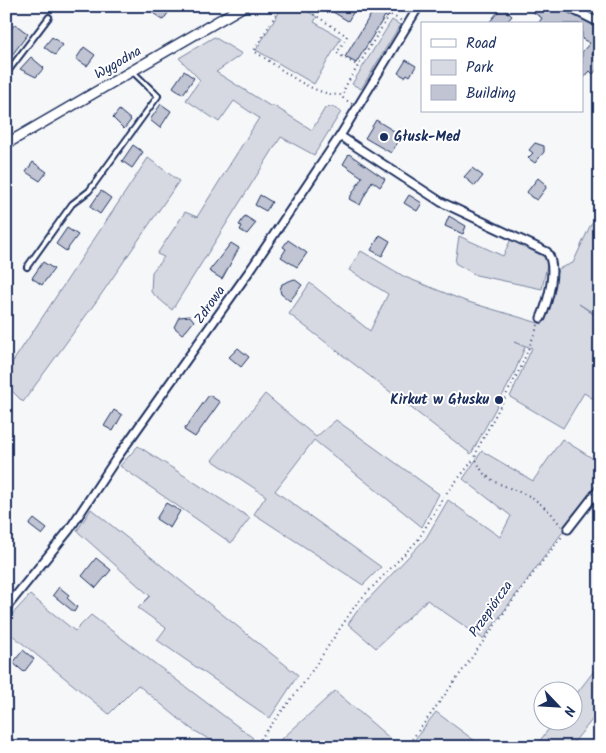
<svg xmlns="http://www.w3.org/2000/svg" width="606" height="753" viewBox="0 0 606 753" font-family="Kalam,sans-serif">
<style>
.green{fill:#d6d9e2;stroke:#7884a0}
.building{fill:#c0c4d3;stroke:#1b2f5e}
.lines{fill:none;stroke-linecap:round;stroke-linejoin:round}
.service-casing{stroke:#1b2f5e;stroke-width:8}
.minor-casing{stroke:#1b2f5e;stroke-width:11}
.tertiary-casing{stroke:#1b2f5e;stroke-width:12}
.path{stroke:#1b2f5e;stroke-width:2;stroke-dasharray:1 4;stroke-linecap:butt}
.service{stroke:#fff;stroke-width:4}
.minor{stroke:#fff;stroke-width:7}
.tertiary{stroke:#fff;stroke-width:9}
.poi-dot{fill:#1b2f5e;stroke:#fff;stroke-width:2}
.labels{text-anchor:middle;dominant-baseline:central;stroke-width:4;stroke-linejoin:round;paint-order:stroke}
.street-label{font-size:14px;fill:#1b2f5e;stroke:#fff}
.poi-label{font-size:14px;font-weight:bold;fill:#1b2f5e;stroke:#fff;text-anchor:start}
</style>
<rect width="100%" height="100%" fill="#f6f7f9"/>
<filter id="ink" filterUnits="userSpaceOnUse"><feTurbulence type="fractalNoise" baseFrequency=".02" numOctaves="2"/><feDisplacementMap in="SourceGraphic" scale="10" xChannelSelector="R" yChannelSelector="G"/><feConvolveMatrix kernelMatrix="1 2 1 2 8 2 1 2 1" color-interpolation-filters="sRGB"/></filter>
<g filter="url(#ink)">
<path class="green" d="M283,6h16l18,11 -3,5 27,16 -27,46 -58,-34z
M392,20l8,5 -39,64 -9,-5z
M214,37l28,17 -26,18 54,34h4l38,24 13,-22 8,-1 8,5 -27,43 -33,-18 -109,173 -21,-18 1,-20 12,-15 -7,-3 28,-42 12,5 62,-99 -25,-17 -15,21 -33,-22 14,-20 -21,-22z
M148,158l31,23 -81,118 -75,103 -17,-17v-13z
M600,214v103l-21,-13 21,15v84l-16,-10 -21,35 -53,-31 22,-49 -18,-6 11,5 -12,29 -42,78 -182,-140 21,-31 60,48 18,-37 -39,-24 12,-19 44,26 60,24 77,23 16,-55 15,-6 17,-37z
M459,236l44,20 8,-17 35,19 1,7 -5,24 -66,-14 -21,-12z
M265,394l51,43 20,-17 103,74 -17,33 -108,-87 -39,51 106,76 -18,18 -109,-71 12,-18 -54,-36z
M562,439l38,24v19l-117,157 -56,-39 -51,48 -28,-24 10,-14 68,-72 22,-38 52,37 11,-21 -48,-37 19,-28 51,30z
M138,446l112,72 -19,25 -111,-77z
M91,509l207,166 -28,43 -113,-78 9,-12 -28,-20 12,-12 -73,-65z
M30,595l45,36 16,-16 162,123 -7,9h-24l-32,-19 -52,-43 -29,29 -103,-84v-9z
M600,663v47l-30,37h-35l20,-26 19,-1v-23z
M335,691l65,56h-127z
M436,712l47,35h-74z"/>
<path class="building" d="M143,6h30l-10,14z
M323,6h34l-9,15z
M376,6h15l-2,3 3,1 -5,8 -2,-2 -29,47 -11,-6z
M536,6h22l42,22 -4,10 3,2 -7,15 8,7v4l-7,8 -3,-3 -8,9v-28l8,-9 -8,-4v-15h-44l4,-6 -9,-6z
M502,7l10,9 -7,8h-17z
M15,24l13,10 -16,21 -6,-4v-15z
M52,37l11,8 -8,10 -11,-8z
M84,47l11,8 -8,11 -11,-7z
M31,57l13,11 -8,9 -16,-8z
M406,60l10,6 -6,10 -3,-2 -2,3 -7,-4z
M184,71l10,7 -11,16 -10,-7z
M161,104l10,7 -11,17 -10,-8z
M119,110l12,10 -7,9 -11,-11z
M376,120l26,16 -11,17 -26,-15z
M535,143l9,3v6l-9,11 -7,-5 5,-5 -4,-3z
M133,145l10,7 -11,16 -10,-7z
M349,154l36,25 -5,8 -8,-6 -12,24 -11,-6 13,-22 -19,-13z
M33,162l14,10 -7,9 -14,-9z
M472,168l11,8 -8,10 -11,-9z
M538,178l7,6 1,4 -9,12 -6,-3 -4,-5z
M101,191l10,7 -11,16 -10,-7z
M260,195l12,7 -6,9 -11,-6z
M409,195l13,8 -5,8 -13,-8z
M245,216l11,7 -9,11 -7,-4 2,-4 -3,-1z
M449,216l17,10 -3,8 -18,-8z
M67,228l11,7 -12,16 -10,-7z
M380,235l10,6 -8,15 -11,-6z
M288,240l19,13 -10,14 -16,-10 5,-8 -3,-2z
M231,243l8,5 -17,31 -13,-8z
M43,262l11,7 -12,16 -10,-7z
M294,279l8,6 -12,16 -9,-7 -1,-4 2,-6z
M190,316l4,5 -8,10 -4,3 -8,-7 5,-10z
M238,348l11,9 -8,10 -12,-10z
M209,395l11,7 -25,35 -11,-7z
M114,410l8,5 -9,16 -9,-5z
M166,503l14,8 -10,17 -14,-9z
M34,519l13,10 -5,6 -13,-10z
M96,558l15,12 -15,18 -14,-12z
M59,587l10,8 -2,3 10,9 -3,5 -21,-17z
M23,650l11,9 -10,13 -11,-9z"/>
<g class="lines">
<defs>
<path id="service" d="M6,74l43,-57
M27,267l45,-63 17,-13 69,-95 -25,-24"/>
<path id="minor" d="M566,6l34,17
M340,136l101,66 106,50c11,15 1,50 -6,66
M568,529l32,-41
M6,608l63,-78 47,-71 137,-193 87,-130 79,-130"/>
<path id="tertiary" d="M6,144l238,-138"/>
</defs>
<use href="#service" class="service-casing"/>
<use href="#minor" class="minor-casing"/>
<use href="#tertiary" class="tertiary-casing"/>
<path class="path" d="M281,6l-27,45c26,16 58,46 90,44
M301,6l46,30 -10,17 21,13
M391,15l11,6
M352,104l-9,-6 2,-11 50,-81
M538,325l-17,42 -43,81 -3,10 8,15 12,9 37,15 19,16 10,13
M254,747l49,-63 54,-81 61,-63 26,-44 31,-38
M406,747c54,-70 102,-144 158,-213"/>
<use href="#service" class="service"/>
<use href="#minor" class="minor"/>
<use href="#tertiary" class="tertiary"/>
</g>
</g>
<g class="poi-dot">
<circle cx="384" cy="137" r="5"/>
<circle cx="499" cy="400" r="5"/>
</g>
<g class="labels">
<g class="street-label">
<text transform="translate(118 63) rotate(-30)">Wygodna</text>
<text transform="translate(210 305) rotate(-55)">Zdrowa</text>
<text transform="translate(491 609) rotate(-55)">Przepiórcza</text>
</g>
<g class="poi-label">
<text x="394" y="137">Głusk-Med</text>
<text x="489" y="400" text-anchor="end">Kirkut w Głusku</text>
</g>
</g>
<rect width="606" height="753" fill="none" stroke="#fff" stroke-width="25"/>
<rect x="12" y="12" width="581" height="728" fill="none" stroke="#1b2f5e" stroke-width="2" filter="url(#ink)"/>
<rect x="421" y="22" width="162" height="90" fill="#ffffff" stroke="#a4acbf"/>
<rect x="431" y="39" width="25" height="8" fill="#ffffff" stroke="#a4acbf"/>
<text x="466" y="48" font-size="15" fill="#1b2f5e">Road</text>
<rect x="431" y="60" width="25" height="15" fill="#d6d9e2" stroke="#a4acbf"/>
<text x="466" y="72" font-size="15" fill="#1b2f5e">Park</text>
<rect x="431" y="85" width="25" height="15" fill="#c0c4d3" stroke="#a4acbf"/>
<text x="466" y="98" font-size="15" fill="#1b2f5e">Building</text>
<g transform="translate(558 706) rotate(115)"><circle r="24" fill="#ffffff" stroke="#a4acbf"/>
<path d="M0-4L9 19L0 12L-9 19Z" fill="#1b2f5e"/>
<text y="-8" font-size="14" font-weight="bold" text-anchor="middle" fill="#1b2f5e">N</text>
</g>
</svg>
